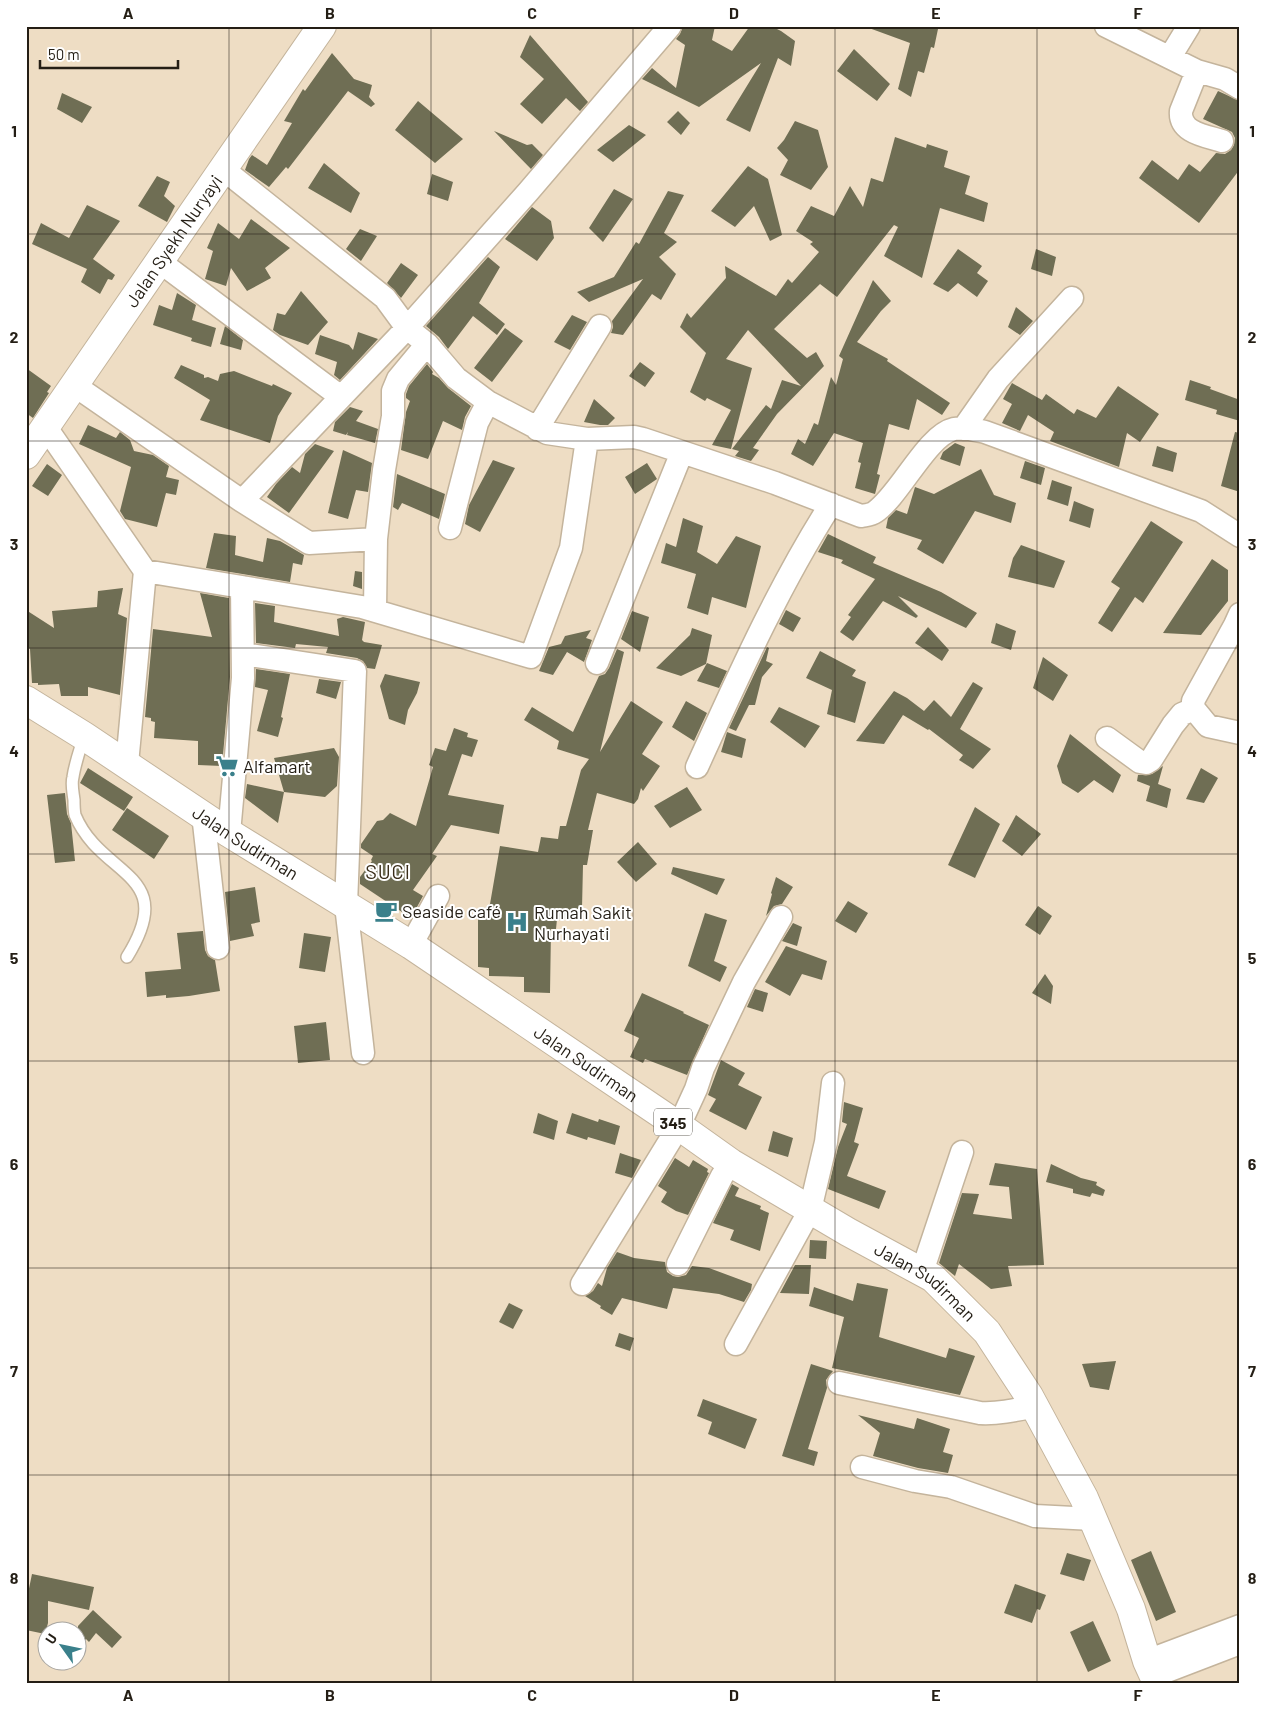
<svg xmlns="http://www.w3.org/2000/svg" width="1266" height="1709" viewBox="0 0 1266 1709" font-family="Barlow,sans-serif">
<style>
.building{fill:#6f6e54}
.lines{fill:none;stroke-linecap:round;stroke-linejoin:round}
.lane-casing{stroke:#c4b49c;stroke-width:14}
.street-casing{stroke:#c4b49c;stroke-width:25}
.secondary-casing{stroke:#c4b49c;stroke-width:30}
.primary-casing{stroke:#c4b49c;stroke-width:30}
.lane{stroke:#fff;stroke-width:11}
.street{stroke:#fff;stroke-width:22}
.secondary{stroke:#fff;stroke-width:28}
.primary{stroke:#fff;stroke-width:28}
.grid{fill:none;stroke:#241e15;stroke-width:1;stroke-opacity:0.55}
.labels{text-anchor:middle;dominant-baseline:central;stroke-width:4;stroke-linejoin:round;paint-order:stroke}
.shield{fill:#fff;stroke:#66625b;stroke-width:1}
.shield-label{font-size:16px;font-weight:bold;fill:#241e15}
.street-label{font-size:18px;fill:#241e15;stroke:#fff}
.poi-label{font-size:18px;fill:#241e15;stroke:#fff;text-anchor:start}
.quarter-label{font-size:20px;letter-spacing:1px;fill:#3a2d19;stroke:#fff}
.neatline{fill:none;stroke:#241e15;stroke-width:2}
.grid-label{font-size:16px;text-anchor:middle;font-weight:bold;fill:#241e15}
</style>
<rect width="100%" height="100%" fill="#eeddc4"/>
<path class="building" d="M683,26h32l-3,14 20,11 18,-25h21l10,5 14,10 -4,25 -13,-8 -28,74 -24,-12 35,-57 -62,44 -57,-28 10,-11 24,20 9,-43 -9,-6 4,-5z
M869,26h62l7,3 -4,19 -3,-1 -7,26 -6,-2 -7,26 -13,-8 12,-46 -41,-15z
M530,35l58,67 -8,9 -14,-13 -24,26 -22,-20 24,-25 -24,-22z
M854,49l36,35 -13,17 -40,-30z
M332,53l22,26 18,6 -3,12 6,7 -4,3 -23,-16 -60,78 -2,-2 -17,20 -24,-17 4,-11 3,-4 15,10 25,-42 -8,-2 19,-32 2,2z
M1218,91l22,10v68l-41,54 -60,-45 13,-18 26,20 11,-16 11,8 16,-19 9,1 6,-4 3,-5 1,-7 -3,-6 -29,-13z
M62,93l30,14 -10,16 -25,-14z
M418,101l45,38 -28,24 -40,-33z
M678,111l12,12 -9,12 -14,-13z
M795,121l23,9 10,37 -17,23 -31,-15 8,-15 -11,-12 7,-8z
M629,125l17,10 -33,27 -16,-12z
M494,131l33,14 5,-1 11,11 -12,14z
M895,137l31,11 1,-4 21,7 -4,16 26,9 -5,18 23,9 -4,19 -44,-14 -18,70 -38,-22 14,-29 -4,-2 -57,72 -17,-13 -46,45 33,29 9,-6 8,14 -47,48 -24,34 6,2 -8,11 -16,-5 4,-5 -7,-2 34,-44 5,4 11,-29 19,6 -53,-56 -22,29 26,9 -21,81 -19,-4 19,-35 -24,-12 -2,3 -15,-9 16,-39 -26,-26 7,-14 4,5 35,-40 -1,-12 51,30 12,-17 4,4 27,-31 -9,-8 3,-2 -17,-11 15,-25 23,10 16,-30 13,21 8,-29 12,4z
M324,163l36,30 -9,20 -43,-25z
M748,166l20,13 14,56 -12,6 -16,-35 -19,21 -24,-16z
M432,174l21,8 -5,19 -21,-7z
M157,176l13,6 -6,14 11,10 -8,16 -29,-16z
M614,189l19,10 -30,43 -14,-14z
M668,191l16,4 -20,38 13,9 -18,15 17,17 -15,26 -9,-6 -29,41 -12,-2 2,-6 -1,-6 31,-42 -54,23 -12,-10 37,-15 22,-35 3,2z
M87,205l33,16 -27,38 22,16 -3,5 -4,-1 -8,15 -19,-12 6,-13 -55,-25 9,-21 28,15z
M532,207l19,14 3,17 -17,23 -32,-22z
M251,219l39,29 -25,20 6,10 -24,13 -16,-23 -5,18 -21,-7 8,-28 -6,-3 11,-25 21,16z
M360,229l17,7 -16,25 -15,-12z
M958,249l24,17 -5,7 11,8 -11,16 -19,-14 -10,9 -15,-8z
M1036,249l20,8 -4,19 -21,-7z
M488,257l12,10 -21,36 26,21 -8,11 -24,-19 -25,33 -9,-12 -13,-11z
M401,263l17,12 -17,23 -14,-15z
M873,280l18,21 -10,10 -24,31 31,17 -1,2 63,42 -8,12 -25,-16 -8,31 -20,-6 -12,50 3,1 -5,19 -20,-6 6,-25 -3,-1 5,-19 -29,-10 -21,33 -22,-12 7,-15 7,5 9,-21 4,2 13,-48 5,8 7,-26 -4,-3z
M301,291l27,31 -20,23 -28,-10 -7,-5 4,-17 8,2z
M177,293l19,12 -4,15 24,8 -5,19 -20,-6 1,-3 -39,-13 6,-20 13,5z
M1016,307l17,14 -13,14 -12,-8z
M572,315l15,7 -17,28 -16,-8z
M225,326l18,14 -2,10 -21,-6z
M505,328l18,13 -31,41 -18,-14z
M358,332l20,7 -38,41 -6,-5 3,-13 -22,-8 5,-19 29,10 4,5z
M640,362l15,11 -10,14 -16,-11z
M427,364l6,8 -1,2 7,4 9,10 23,18 -6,11 -3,13 -19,-9 -15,38 -27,-9 5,-38 4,-11 -4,-3v-4l3,-8z
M181,365l23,10v3l4,-1 10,4 2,-7 14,-3 38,15 1,-2 19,9 -14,23 -8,27 -70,-23 10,-20 -36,-22z
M26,368l25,18 -4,6 2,1 -16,25 -7,-5z
M1190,380l21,7 -1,2 30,11v21l-24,-7 1,-4 -32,-10z
M1012,383l30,17 4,-6 28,20 3,-5 19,9 22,-32 41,28 -19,28 -13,-9 -8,34 -69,-26 4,-9 -26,-17 -8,16 -18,-8 10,-19 -9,-5z
M594,399l21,19 -7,7h-8l-16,-3z
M350,407l13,4 -7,10 22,8 -3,14 -28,-8 1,-3 -2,3 -13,-4 2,-9z
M88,425l28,13 4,-6 10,8 4,11 19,4 16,11 -3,11 13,3 -3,15 -10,-2 -9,34 -32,-8 -5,-8 11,-44 -52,-23z
M1235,432l5,1v59l-19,-6z
M955,443l10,4 -5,19 -20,-7 3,-7z
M315,444l19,7 -45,62 -22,-16 9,-13 16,-17 8,6 5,-19z
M1157,446l20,7 -4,19 -21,-6z
M343,450l29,13 -4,29 -12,-2 -8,29 -20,-6z
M493,460l22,8 -35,64 -15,-8 4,-19z
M1025,461l20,7 -4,17 -21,-7z
M647,463l10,16 -22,15 -10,-17z
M47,464l15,11 -14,21 -16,-10z
M981,469l13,26 22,8 -5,20 -36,-12 -32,53 -26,-15 5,-9 -36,-12 2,-10 8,-8 11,4 8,-27 19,7z
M397,474l48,20 -6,25 -37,-16 -4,7 -5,-3z
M1052,480l20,7 -4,19 -21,-7z
M1074,501l20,8 -4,19 -21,-7z
M683,518l20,8 -6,26 20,12 19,-28 25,10 -15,62 -34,-11 -4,18 -21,-7 9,-34 -35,-11 5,-20 10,4z
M1151,521l32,21 -40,61 -8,-6 -23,35 -14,-9 22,-35 -9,-6z
M214,533l22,3 -1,19 28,7 4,-24 13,3 24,14 -2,10 -9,-2 -3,19 -84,-14z
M828,534l48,23 -3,6 68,29 36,21 -11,15 -68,-32 20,20 -2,2 -33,-17 -30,40 -13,-9 11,-15 -3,-2 27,-36 -34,-16 2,-3 -25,-8z
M1021,545l44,16 -11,27 -46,-11 5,-19z
M1212,559l16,11v31l-27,34 -38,-2z
M355,571l7,1v17l-9,-3z
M123,588l-5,26 9,4 -9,98 2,-21 -32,-8v9h-27l-2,-12 -21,1v-2h-6l-2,-34 -4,-3v-36l28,18 -2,-17 45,-4 1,-16z
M200,593l29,5 1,79 -8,89 -24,-1v-24l-44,-3 1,-16 -4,-1v-3l-6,-1 8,-88 59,8z
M255,603l20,3 -1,16 65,14 -2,-17 6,-2 22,5 -3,18 2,2 18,3 -7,24 -8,-1 -4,-7 -6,-3 -31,-5 2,-6 -32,-3 -1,4 -39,-5z
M786,610l15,8 -8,14 -14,-8z
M632,611l17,6 -9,35 -19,-13z
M996,623l20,8 -5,19 -20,-7z
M928,627l21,23 -7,11 -27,-18z
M692,628l20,7 -6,29 -25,12 -25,-8 34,-33z
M591,630l-5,8 6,2 -8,22 -17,-10 -14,23 -14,-4 10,-24 12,-3 4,-8z
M767,647l2,1 -3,13 7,3 -11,13 -7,28h-6l-13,26 -7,-3z
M617,649l7,3 -24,100 31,-51 32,21 -21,32 18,12 -17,25 -2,-3 -3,11 -4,5 -37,-11 -9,37h5l-6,35h-4l-1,43h-4v11h-21l-1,10h-5l-1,64 -26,-1v-15l-35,-1v-8l-11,-1v-53l12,-10 10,-58 38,6 3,-15 17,2 2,-13h6l15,-56 8,-11 -32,-10 2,-8 -35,-21 8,-13 41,25 26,-56 6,-2 4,-6z
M820,651l36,19 -4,6 14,6 -11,41 -28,-9 5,-24 -26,-12z
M1043,657l25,18 -15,26 -20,-13z
M707,663l20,8 -8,17 -22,-7z
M256,669l34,5 -9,43 2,1 -5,19 -21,-6 11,-41 -13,-3z
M385,674l35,8 -3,11 -9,17 -3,15 -16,-6 -9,-33z
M319,679l22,3 -5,17 -20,-6z
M973,682l10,6 -23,41 31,20 -18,20 -14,-9 4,-5 -34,-26 -1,1 -25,-15 -19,29 -28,-3 38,-50 13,7 17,13 10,-11 17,17z
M686,701l21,12 -13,28 -22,-14z
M779,707l41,19 -15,22 -35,-26z
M454,728l14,5 -1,4 11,3 -6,17 -10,-3 -14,41 56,10 -5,29 -48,-9 -19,29 5,2 -24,34 10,6 -12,22 -51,-34v-7l12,-16 -1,-1 2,-4 -12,-8v-4l16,-23 6,-1 7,-7 26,13 17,-59 -4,-2 6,-17 11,3z
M727,732l19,7 -4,19 -21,-6z
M1070,734l51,41 -8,18 -19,-13 -16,13 -16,-10 -5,-17z
M334,748l5,9 -2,29 -12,11 -41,-5 -10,-34z
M1163,766l-5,18 13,5 -4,19 -21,-7 4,-15 -13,-5 1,-6 14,-1z
M88,768l45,29 -9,14 -44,-28z
M1201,768l17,10 -14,25 -18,-4z
M247,784l37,8 -6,31 -33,-25z
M687,787l15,23 -32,18 -16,-22z
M65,793l2,21 4,9 4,38 -20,2 -8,-68z
M975,807l25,17 -25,54 -27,-13z
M127,808l42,28 -15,23 -42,-29z
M1016,815l25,19 -19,22 -20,-15z
M638,842l19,22 -21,18 -19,-20z
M673,867l52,12 -8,16 -46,-21z
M776,877l17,10 -11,17 -8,2 -8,10 6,-22 -1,-1z
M255,887l5,35 -9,2 3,12 -24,5 -5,-49z
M848,901l20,12 -12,20 -21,-12z
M1038,906l14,10 -12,19 -15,-10z
M705,913l22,7 -13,41 13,6 -7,15 -32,-16z
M793,923l9,4 -5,19 -15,-5z
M203,931l2,19 3,6 7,4 5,31 -31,5 -23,2v-3l-19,2 -2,-25 36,-3 -4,-36z
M304,933l27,4 -6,35 -26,-4z
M786,946l41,15 -5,19 -20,-6 -12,22 -25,-14z
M1045,974l8,12 -2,18 -19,-11z
M755,989l13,4 -5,19 -16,-5z
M642,993l42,19 -1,1 26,12 -22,50 -42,-16 -2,4 -13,-6 9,-19 -15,-7z
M326,1022l4,38 -32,3 -4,-37z
M721,1060l24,13 -7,12 24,12 -16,33 -37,-19 7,-12 -8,-4z
M844,1102l19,6 -9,34 5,2 -12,32 39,15 -7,18 -51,-20 10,-42 9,-23 -5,-2z
M538,1113l20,8 -4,19 -21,-7z
M572,1113l26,9 1,-3 21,7 -5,19 -27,-8 -1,3 -21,-7z
M773,1131l20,7 -5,19 -20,-6z
M620,1153l21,7 -9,18 -17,-5z
M675,1158l14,9 4,-7 15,9 -1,3 2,1 -21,42 -12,-4 -15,-9 6,-10 -9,-6z
M995,1163l42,6 7,96 -36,1 4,20 -21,3 -32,-25 -4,12 -16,-13 23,-70 17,1 -6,20 39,5 -3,-32 -20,-2z
M1051,1164l30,14 16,4 -1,3 9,5 -2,6 -11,-3 -2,4 -17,-4v-4l-27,-7z
M732,1184l7,4 -4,8 26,10 -1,3 9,4 -9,38 -30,-11 4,-10 -21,-7z
M810,1240l17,1 -1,18 -17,-1z
M617,1252l17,6 31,4 2,10 6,4 5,1 8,-2 6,-9 17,2 43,16 -1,6 -7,12 -25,-8 -46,-6 -6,21 -45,-11 -10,17 -12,-7 1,-2 -16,-10 8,-5 5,-8 4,3 5,-18z
M795,1265h16l-2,29 -29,-1z
M857,1283l31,6 -9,48 67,21 3,-10 26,8 -15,39 -128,-27 12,-51 -35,-11 5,-19 39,14z
M509,1303l14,7 -10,19 -14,-7z
M619,1333l15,5 -4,13 -15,-5z
M1116,1361l-7,29 -19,-3 -8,-23z
M811,1364l22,7 -7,9 1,8 -19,61 10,3 -4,14 -32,-10z
M703,1399l54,20 -12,30 -37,-15 4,-12 -15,-6z
M858,1415l56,14 3,-11 33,11 -7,23 10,3 -5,18 -30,-5 -45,-12 7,-23z
M1151,1551l25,61 -20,9 -25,-61z
M1067,1553l24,7 -7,21 -24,-7z
M32,1574l62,13 -5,23 -41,-9v22l-3,11 -19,-4v-27z
M1015,1584l31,11 -6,15 -3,-1 -5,14 -28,-10z
M93,1610l29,27 -10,11 -16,-15 -7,9 -3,-3 -8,12v-25z
M1093,1621l18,40 -23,11 -18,-40z"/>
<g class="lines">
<defs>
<path id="lane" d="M84,736c-4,14 -9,27 -11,41 -2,7 0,15 1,23 0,5 0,10 1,15 26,63 105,57 52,142"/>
<path id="street" d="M1106,26l91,45 28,8 15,9
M1170,57l19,-31
M1197,71l-16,40c-2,22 25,25 41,30
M223,169l162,129 22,30 20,16 29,34 32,24 59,31 40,6 47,-2 9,2 132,44 86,33c4,-1 10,-1 14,-4 25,-17 52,-77 79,-83 10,-2 21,1 31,3l216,79 39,25
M160,262l181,135
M74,385l168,116 67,42 67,-4
M45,426l100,145 -18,193
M537,429l63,-103
M963,429l35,-50 74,-81
M242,501l165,-173 121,-136 142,-166
M450,528l27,-105 11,-21
M145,571l217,36 169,50 40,-109 16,-109
M375,610l1,-71 8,-69 9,-54v-25l5,-12 29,-35
M1240,614l-5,11 -42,76 1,8 14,17 32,7
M244,654l111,17 -9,234 17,148
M597,663l85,-211
M1107,738l33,24 6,1 5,-3 22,-35 9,-11 12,-5
M697,767c41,-90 81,-180 134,-263
M203,814l15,134
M229,833l14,-155 -1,-91
M411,945l27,-49
M678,1264l44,-88 9,-13
M922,1272l40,-120
M582,1284l97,-158 17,-37 7,-21 41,-86 37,-65
M736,1344l74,-134 16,-68 7,-59
M839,1383l141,30c19,1 36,-3 55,-7
M862,1467l53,14 36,6 84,29 58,3
M1147,1661l93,-35
M1154,1676l86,-33"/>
<g id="secondary">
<path id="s1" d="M26,455l197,-286 99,-143"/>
</g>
<g id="primary">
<path id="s2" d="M26,700l58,36 145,97 182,112 268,181 52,37 117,69 85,46 54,54 42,64 55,102 47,111 16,52 10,22"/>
</g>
</defs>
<use href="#lane" class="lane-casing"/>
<use href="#street" class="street-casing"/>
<use href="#secondary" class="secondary-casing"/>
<use href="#primary" class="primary-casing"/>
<use href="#lane" class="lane"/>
<use href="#street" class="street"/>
<use href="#secondary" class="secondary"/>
<use href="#primary" class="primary"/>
</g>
<path class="grid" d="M229,26v1657M431,26v1657M633,26v1657M835,26v1657M1037,26v1657M26,234h1214M26,441h1214M26,648h1214M26,854h1214M26,1061h1214M26,1268h1214M26,1475h1214"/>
<defs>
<symbol id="supermarket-bare" viewBox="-9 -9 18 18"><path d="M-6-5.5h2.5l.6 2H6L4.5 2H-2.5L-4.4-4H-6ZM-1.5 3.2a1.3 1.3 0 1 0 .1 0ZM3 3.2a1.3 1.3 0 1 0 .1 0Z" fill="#3a808b" stroke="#fff" stroke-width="2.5" paint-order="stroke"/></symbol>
<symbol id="cafe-bare" viewBox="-9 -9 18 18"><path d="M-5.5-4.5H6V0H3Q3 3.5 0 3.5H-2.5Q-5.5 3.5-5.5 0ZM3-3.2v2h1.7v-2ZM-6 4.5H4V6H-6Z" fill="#3a808b" stroke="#fff" stroke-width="2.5" paint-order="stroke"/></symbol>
<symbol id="hospital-bare" viewBox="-9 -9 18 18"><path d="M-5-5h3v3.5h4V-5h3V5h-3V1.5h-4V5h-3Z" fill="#3a808b" stroke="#fff" stroke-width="2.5" paint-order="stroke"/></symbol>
</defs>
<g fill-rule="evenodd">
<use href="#supermarket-bare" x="211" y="750" width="32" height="32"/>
<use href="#cafe-bare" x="370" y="895" width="32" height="32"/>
<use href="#hospital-bare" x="501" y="906" width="32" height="32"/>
</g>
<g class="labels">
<rect class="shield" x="654" y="1108.5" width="38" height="27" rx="4"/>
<g class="shield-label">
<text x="673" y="1122">345</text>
</g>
<g class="street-label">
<text stroke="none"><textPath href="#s1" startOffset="260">Jalan Syekh Nuryayi</textPath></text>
<text stroke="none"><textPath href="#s2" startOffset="262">Jalan Sudirman</textPath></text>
<text stroke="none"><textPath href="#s2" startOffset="668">Jalan Sudirman</textPath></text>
<text stroke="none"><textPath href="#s2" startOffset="1072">Jalan Sudirman</textPath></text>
</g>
<g class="poi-label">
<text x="243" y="766">Alfamart</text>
<text x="402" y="911">Seaside café</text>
<text x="534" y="912">Rumah Sakit<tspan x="534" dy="21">Nurhayati</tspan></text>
</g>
<g class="quarter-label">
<text x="388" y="871">SUCI</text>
</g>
</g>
<rect width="1266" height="1709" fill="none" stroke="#ffffff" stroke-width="55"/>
<g transform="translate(62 1646) rotate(303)"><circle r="24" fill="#ffffff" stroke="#a7a5a1"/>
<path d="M0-4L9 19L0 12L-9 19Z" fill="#3a808b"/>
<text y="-8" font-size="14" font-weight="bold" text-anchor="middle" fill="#241e15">U</text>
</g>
<path d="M40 60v8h138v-8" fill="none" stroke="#241e15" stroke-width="2.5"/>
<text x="48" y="60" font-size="15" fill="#241e15" stroke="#ffffff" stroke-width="4" paint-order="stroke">50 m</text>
<rect x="28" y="28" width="1210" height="1654" class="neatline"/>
<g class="grid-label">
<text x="128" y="19">A</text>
<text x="330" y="19">B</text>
<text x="532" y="19">C</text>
<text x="734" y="19">D</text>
<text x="936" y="19">E</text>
<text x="1138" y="19">F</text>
<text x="14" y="137">1</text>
<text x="1252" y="137">1</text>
<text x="14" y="343">2</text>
<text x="1252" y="343">2</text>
<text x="14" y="550">3</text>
<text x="1252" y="550">3</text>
<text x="14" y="757">4</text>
<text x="1252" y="757">4</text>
<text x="14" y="964">5</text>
<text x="1252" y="964">5</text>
<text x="14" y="1170">6</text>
<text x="1252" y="1170">6</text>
<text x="14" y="1377">7</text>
<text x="1252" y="1377">7</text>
<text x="14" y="1584">8</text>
<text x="1252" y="1584">8</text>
<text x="128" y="1701">A</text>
<text x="330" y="1701">B</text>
<text x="532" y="1701">C</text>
<text x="734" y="1701">D</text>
<text x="936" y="1701">E</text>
<text x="1138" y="1701">F</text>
</g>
</svg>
